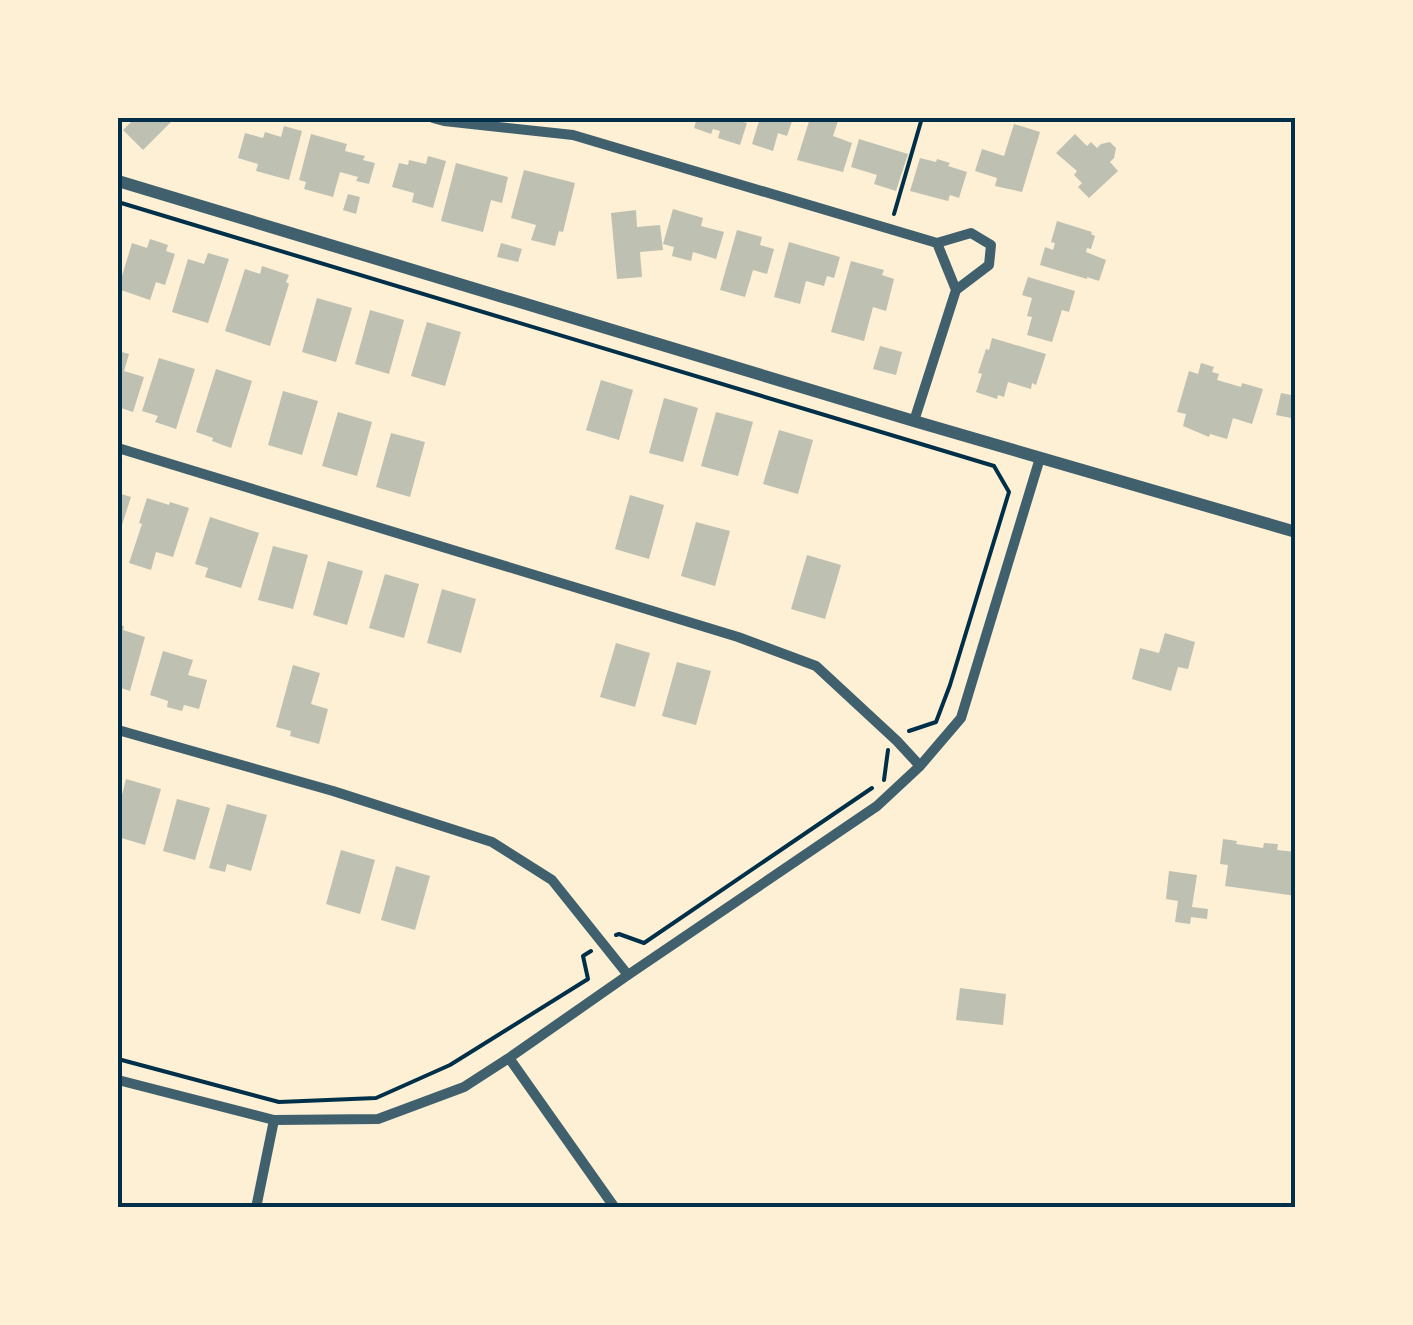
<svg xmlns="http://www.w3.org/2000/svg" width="1413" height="1325" viewBox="0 0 1413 1325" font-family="'Roboto Condensed',sans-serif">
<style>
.building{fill:#bec0b2}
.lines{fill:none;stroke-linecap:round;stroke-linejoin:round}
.path{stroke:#003049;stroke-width:4}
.minor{stroke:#3f606c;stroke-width:10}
.tertiary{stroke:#3f606c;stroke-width:12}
.neatline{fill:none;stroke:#003049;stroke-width:4}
</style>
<rect width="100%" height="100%" fill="#fdf0d5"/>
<path class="building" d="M135,118h40l-32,32 -20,-20z
M697,118h34l16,5 -7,22 -22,-7 2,-7 -7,-2 -2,5 -17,-6z
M760,118h33l-6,18 -9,-3 -5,18 -21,-7z
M810,118h29l-6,18 19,7 -9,29 -46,-12z
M1014,124l26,8 -18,60 -27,-6 2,-8 -22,-7 7,-22 22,7z
M284,126l18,5 -13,49 -33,-9 2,-7 -20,-6 7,-25 18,5 2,-6 16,5z
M311,134l36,10 -2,7 20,5 -2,4 12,3 -6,21 -13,-3 2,-4 -18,-5 -7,25 -29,-8 2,-7 -7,-2z
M1075,134l12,12 4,-4 6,6 4,-4 9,-2 6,6 -2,10 -4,4 8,9 -29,27 -11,-11 4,-4 -8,-8 3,-4 -21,-18z
M859,139l49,15 -12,37 -22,-7 3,-9 -26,-8z
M428,156l18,5 -13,47 -21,-6 2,-9 -22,-6 7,-24 9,2 1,-5 17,4z
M920,158l16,4 1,-3 13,4 -2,3 19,6 -8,26 -9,-3 -2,6 -38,-10z
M456,163l52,14 -6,26 -11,-3 -8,32 -42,-11z
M524,170l51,13 -12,49 -4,-1 -4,15 -24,-6 5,-15 -25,-7z
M348,194l12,3 -4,17 -13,-4z
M673,209l30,9 -2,8 23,6 -8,27 -23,-7 -2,9 -19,-5 2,-9 -11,-3z
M636,210l1,17 23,-2 3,25 -23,2 2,25 -25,2 -6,-66z
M1057,221l35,11 -1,2 4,2 -4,13 -4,-1 -1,4 20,8 -7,21 -12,-4v2l-47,-14 5,-18 8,3 2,-7 -4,-1z
M737,230l25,7 -2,8 14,4 -7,25 -14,-4 -8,27 -25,-7z
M150,239l18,6 -2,6 9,3 -10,31 -9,-3 -6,18 -32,-11 14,-46 15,5z
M789,242l51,15 -6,21 -7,-2 -3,10 -18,-5 -6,23 -26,-7z
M501,243l21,6 -4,13 -21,-5z
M208,253l21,6 -21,64 -36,-11 16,-53 16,5z
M851,261l33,9 -2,5 12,4 -8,32 -13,-4 -9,34 -33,-9z
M262,266l27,9 -3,7 3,2 -19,62 -45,-15 20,-62 15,5z
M1028,277l47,14 -6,21 -7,-2 -10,32 -25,-7 5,-18 -5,-1 5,-18 -10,-3z
M317,298l35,10 -16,54 -34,-10z
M370,310l34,10 -15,54 -34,-10z
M427,322l34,10 -16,54 -34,-10z
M992,338l54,16 -10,31 -4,-2 -1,6 -23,-7 -4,15 -6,-2 -1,4 -21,-7 6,-18 -4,-1 8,-24 3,1z
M880,346l22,6 -6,23 -23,-6z
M118,351l11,3 -5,17 20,6 -11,35 -15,-5z
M159,358l36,11 -19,60 -21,-7 3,-6 -16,-5z
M1201,363l13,4 -2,5 7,2 -2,6 24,7 1,-4 21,6 -11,35 -19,-6 -6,21 -17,-5 -1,3 -26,-11 3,-12 -9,-2 12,-41 9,3z
M216,369l36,12 -21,67 -19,-7 1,-3 -17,-6z
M601,380l32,10 -14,50 -33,-10z
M283,391l35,10 -16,54 -34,-10z
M1281,393l15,3v23l-20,-4z
M664,398l34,10 -15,54 -34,-9z
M338,412l34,10 -15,54 -35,-10z
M716,412l37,10 -15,54 -37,-10z
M779,430l34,10 -15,54 -35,-10z
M391,433l34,9 -15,55 -34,-10z
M118,493l13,4 -10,31 -3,-1z
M630,495l34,10 -15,54 -34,-10z
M147,498l22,7 1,-3 19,6 -16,49 -17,-5 -5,18 -22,-7 13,-39 -3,-1z
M210,517l49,16 -18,55 -36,-11 3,-9 -13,-4z
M696,522l34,9 -15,55 -34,-10z
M273,546l35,9 -15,54 -35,-9z
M807,555l34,10 -16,54 -34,-10z
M328,561l35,10 -16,54 -34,-10z
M385,574l34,10 -15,54 -35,-10z
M442,589l34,10 -15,54 -34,-10z
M118,625l6,1 -1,4 22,7 -15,54 -12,-4z
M1165,633l30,9 -7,27 -10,-2 -7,24 -39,-12 8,-31 19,5z
M616,643l34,10 -15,54 -35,-10z
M163,651l30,9 -5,15 19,5 -8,29 -15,-4 -2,6 -15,-4 1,-6 -18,-6z
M677,662l34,9 -15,54 -34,-9z
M293,665l27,8 -9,31 17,5 -9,35 -29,-8 1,-5 -15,-4z
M126,779l35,10 -16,56 -27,-8v-26z
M177,799l33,9 -15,52 -32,-9z
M227,804l40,11 -16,56 -24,-7 -2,8 -16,-4z
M1223,839l14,2 -1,3 27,4 1,-5 14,1 -1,6 19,2v44l-71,-10 3,-21 -8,-1z
M341,850l34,10 -15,54 -34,-10z
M396,866l34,10 -15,54 -34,-10z
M1169,871l28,4 -5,32 16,2 -1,10 -16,-2 -1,7 -15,-2 3,-21 -12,-2z
M960,988l46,6 -3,31 -47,-5z"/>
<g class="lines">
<path class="path" d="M118,202l876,264 15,26 -59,193 -14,37 -27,9
M894,214l28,-96
M884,780l4,-30
M616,935l3,-1 25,9 228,-155
M118,1059l161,43 97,-4 74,-33 138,-86 -5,-23 8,-5"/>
<path class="minor" d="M433,118l11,3 129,14 364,108 34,-10 20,12 -2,20 -33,25 -42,131
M937,243l19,47
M118,448l620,189 78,29 81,75 23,25
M118,730l215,61 159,51 60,38 76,95
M509,1058l106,150
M118,1080l156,40 104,-1 86,-32 45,-29 119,-83 249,-169 43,-40 41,-48 79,-260
M256,1208l18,-88"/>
<path class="tertiary" d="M118,181l796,240 382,111"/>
</g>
<rect width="1413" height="1325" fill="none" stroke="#fdf0d5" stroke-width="240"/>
<rect x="120" y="120" width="1173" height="1085" class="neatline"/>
</svg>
